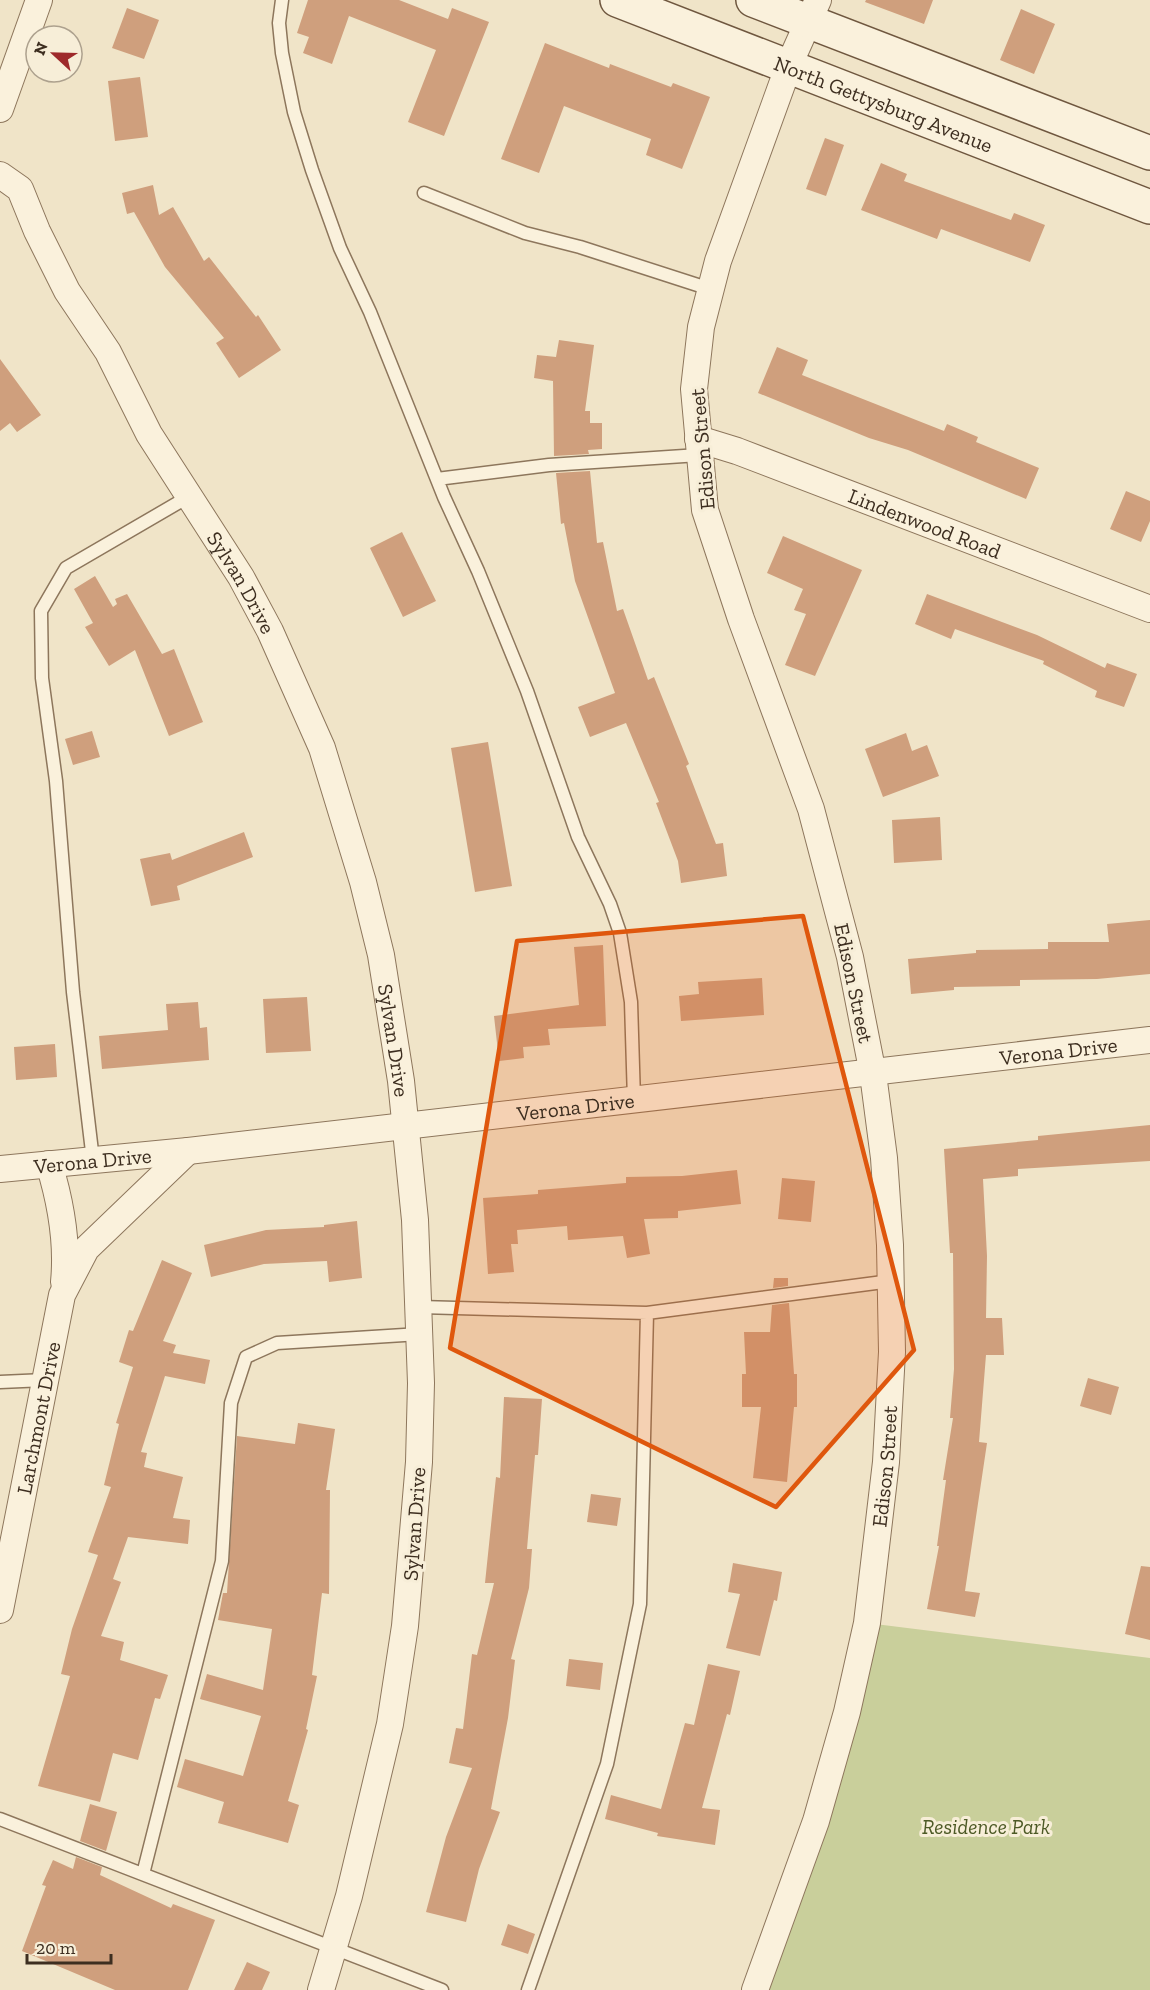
<svg xmlns="http://www.w3.org/2000/svg" width="1150" height="1990" viewBox="0 0 1150 1990" font-family="'Zilla Slab',serif">
<style>
.green{fill:#c9cf9b}
.building{fill:#cf9f7d}
.lines{fill:none;stroke-linecap:round;stroke-linejoin:round}
.service-casing{stroke:#8d765c;stroke-width:15}
.minor-casing{stroke:#8d765c;stroke-width:28}
.secondary-casing{stroke:#6f573f;stroke-width:36}
.service{stroke:#faf1dc;stroke-width:12}
.minor{stroke:#faf1dc;stroke-width:26}
.secondary{stroke:#faf1dc;stroke-width:33}
.marked{fill:#df570d;fill-opacity:0.2;stroke:#df570d;stroke-width:4.5;stroke-linejoin:round}
.labels{text-anchor:middle;dominant-baseline:central;stroke-width:6;stroke-linejoin:round;paint-order:stroke}
.street-label{font-size:21px;fill:#3d2e20;stroke:#f7eed8}
.park-label{font-size:21px;font-style:italic;fill:#4d5a26;stroke:#f7eed8}
</style>
<rect width="100%" height="100%" fill="#f0e4c8"/>
<path class="green" d="M867,1623l283,35v332h-395z"/>
<path class="building" d="M308,0h91l49,19 4,-11 37,14 -45,114 -36,-14 28,-72 -87,-34 -17,48 -29,-11 6,-16 -12,-4z
M866,0h67l-9,24 -59,-22z
M127,8l32,12 -15,39 -32,-11z
M1021,9l34,15 -21,50 -34,-14z
M545,43l64,25 1,-4 61,23 2,-4 37,14 -28,72 -36,-14 5,-16 -87,-33 -25,67 -38,-14z
M140,77l8,60 -33,4 -7,-60z
M825,138l19,7 -18,51 -20,-7z
M881,163l26,11 -3,7 107,39 3,-7 31,12 -15,37 -89,-33 -4,10 -76,-29z
M153,185l6,30 14,-8 31,54 5,-4 47,60 2,-2 23,35 -42,28 -23,-35 8,-5 -59,-71 -31,-55 -7,2 -5,-21z
M559,340l35,5 -9,66h5v12h12v26l-14,1 1,4 -35,2 -1,-75 -19,-3 3,-23 19,2z
M777,347l31,13 -6,15 142,56 3,-7 31,13 -2,5 63,26 -13,31 -118,-49 -39,-12 -111,-45z
M0,359l41,56 -24,17 -7,-9 -10,8z
M590,471l7,72 6,-1 14,69 6,-2 25,71 6,-3 35,87 -3,2 30,78 7,-1 4,33 -46,7 -3,-22 -22,-58 3,-1 -33,-79 -36,14 -12,-30 37,-14 -40,-112 -11,-58 -3,1 -5,-51z
M1126,491l24,10v20l-9,21 -31,-13z
M402,532l34,69 -33,16 -33,-69z
M783,536l79,34 -47,106 -30,-11 21,-51 -12,-4 9,-21 -36,-16z
M95,576l18,31 4,-3 -2,-5 12,-5 35,60 12,-5 29,73 -34,14 -34,-86 -26,16 -24,-39 8,-4 -19,-34z
M927,594l110,41 68,33 2,-5 30,11 -13,33 -29,-10 2,-6 -54,-27 1,-3 -89,-32 -4,10 -36,-15z
M92,731l8,26 -27,8 -8,-26z
M906,733l6,18 15,-6 12,31 -56,21 -18,-48z
M488,742l24,144 -37,6 -24,-144z
M940,817l2,43 -48,3 -2,-43z
M244,832l9,25 -76,29 3,14 -29,6 -11,-47 30,-6 2,7z
M1150,920v54l-53,5 -77,1v6l-66,1v3l-43,4 -3,-35 68,-6v-3l72,-1v-7h61l-2,-18z
M603,945l3,81 -58,3 2,16 -27,2 1,11 -25,3 -5,-45 85,-11 -5,-58z
M762,978l2,37 -83,6 -2,-25 20,-2 -1,-12z
M307,997l4,54 -45,2 -3,-54z
M198,1002l2,26 7,-1 2,33 -107,9 -3,-33 69,-6 -2,-26z
M55,1044l2,33 -41,3 -2,-33z
M1150,1125v36l-132,8v7l-35,3 4,77 -1,62h16l2,37h-18l-7,87 8,1 -22,148 15,2 -5,24 -48,-8 12,-63h-2l9,-66h-3l10,-62h-3l4,-49 -1,-116h-3l-6,-104 94,-9v-4z
M737,1170l4,34 -63,7v7l-34,1 6,35 -23,4 -4,-22 -55,4 -1,-14 -50,4 1,14h-7l3,28 -26,2 -5,-76 55,-4v-4l88,-7v-6l56,-1z
M782,1178l33,3 -4,41 -33,-3z
M357,1221l5,57 -33,4 -2,-21 -63,3 -53,13 -7,-32 62,-15 58,-3v-2z
M162,1260l30,13 -29,68 13,4 -3,8 37,7 -5,24 -40,-8 -24,76 6,1 -3,14 39,10 -10,41 17,2 -2,24 -60,-7 -15,42 8,3 -20,54 23,6 -4,18 48,15 -8,24 -5,-1 -17,62 -25,-7 -13,49 -62,-16 32,-110 -9,-2 11,-45 26,-74 -10,-3 23,-65 -7,-2 15,-61 -3,-1 17,-56 -14,-5 10,-32 4,1z
M774,1278h14v8l-15,2z
M789,1303l5,71h3v33h-3l-7,75 -34,-4 8,-71h-19v-33h4l-2,-42h26l2,-27z
M1088,1378l31,9 -8,28 -31,-9z
M504,1397l38,2 -4,56h-3l-8,94h5l-3,39 -18,71 4,1 -7,58 -17,91 9,3 -21,57 -13,53 -40,-10 20,-75 26,-69 -23,-5 7,-35 7,1 9,-75 5,1 17,-72h-9l11,-106 4,1z
M298,1423l37,6 -9,61h4l-1,104 -7,-1 -10,82 5,1 -11,53 2,1 -20,71 11,4 -11,38 -70,-20 6,-21 -47,-15 8,-28 58,17 18,-60 -61,-17 7,-25 56,16 9,-61 -54,-9 5,-27h4l10,-157 58,8z
M591,1494l30,4 -4,28 -30,-4z
M733,1563l49,9 -5,29 -3,-1 -14,56 -34,-8 14,-54 -12,-2z
M1141,1566l9,1v73l-25,-6z
M569,1659l34,4 -3,27 -34,-4z
M708,1664l32,7 -10,44 -3,-1 -25,94 18,2 -5,35 -58,-9 1,-3 -53,-14 6,-24 50,14 24,-86 9,2z
M90,1804l27,8 -11,39 -26,-10z
M76,1857l26,10 -2,8 71,33 2,-4 42,16 -27,70h-73l-93,-39 24,-65 -4,-1 11,-25 20,9z
M508,1924l27,10 -7,20 -27,-9z
M247,1962l23,10 -8,18h-28z"/>
<g class="lines">
<defs>
<path id="service" d="M282,0l-3,23 3,30 12,59 18,58 28,78 30,64 74,185 34,74 49,120 51,146 32,67 10,29 11,69 3,98
M424,193l101,40 55,14 130,42
M437,479l112,-14 150,-10
M93,1160l-20,-168 -17,-211 -14,-103 -1,-67 25,-43 122,-71
M420,1307l227,6 244,-32
M0,1382l45,-2
M0,1819l442,171
M143,1874l79,-313 9,-158 15,-46 31,-14 143,-9
M528,1990l79,-226 33,-160 7,-291"/>
<g id="minor">
<path d="M0,109l39,-109"/>
<path id="s1" d="M0,175l20,14 17,42 30,60 41,61 41,82 92,143 29,54 52,117 41,134 18,73 20,126 14,139 6,163 -2,79 -14,164 -15,98 -41,172 -28,94"/>
<path id="s2" d="M698,439l39,12 413,158"/>
<path d="M49,1164c12,39 19,77 15,118"/>
<path id="s3" d="M0,1169l188,-18 962,-111"/>
<path id="s4" d="M0,1610l62,-315 24,-46 102,-98"/>
<path id="s5" d="M755,1990l61,-169 31,-109 20,-89 19,-161 6,-110 -2,-107 -6,-87 -11,-84 -23,-117 -39,-148 -70,-190 -36,-109 -11,-121 7,-62 17,-66 71,-196 29,-65"/>
</g>
<g id="secondary">
<path id="s6" d="M617,0l533,207"/>
<path d="M753,0l397,153"/>
</g>
</defs>
<use href="#service" class="service-casing"/>
<use href="#minor" class="minor-casing"/>
<use href="#secondary" class="secondary-casing"/>
<use href="#service" class="service"/>
<use href="#minor" class="minor"/>
<use href="#secondary" class="secondary"/>
</g>
<path class="marked" d="M803,916l111,434 -138,157 -326,-159 67,-407z"/>
<g class="labels">
<g class="street-label">
<text stroke="none"><textPath href="#s6" startOffset="286">North Gettysburg Avenue</textPath></text>
<text transform="translate(702 449) rotate(-95)">Edison Street</text>
<text stroke="none"><textPath href="#s2" startOffset="242">Lindenwood Road</textPath></text>
<text stroke="none"><textPath href="#s1" startOffset="477">Sylvan Drive</textPath></text>
<text transform="translate(854 983) rotate(78)">Edison Street</text>
<text stroke="none"><textPath href="#s1" startOffset="963">Sylvan Drive</textPath></text>
<text stroke="none"><textPath href="#s3" startOffset="1065">Verona Drive</textPath></text>
<text stroke="none"><textPath href="#s3" startOffset="579">Verona Drive</textPath></text>
<text stroke="none"><textPath href="#s3" startOffset="93">Verona Drive</textPath></text>
<text stroke="none"><textPath href="#s4" startOffset="196">Larchmont Drive</textPath></text>
<text stroke="none"><textPath href="#s5" startOffset="542">Edison Street</textPath></text>
<text transform="translate(414 1524) rotate(-86)">Sylvan Drive</text>
</g>
<g class="park-label">
<text x="986" y="1826">Residence Park</text>
</g>
</g>
<g transform="translate(54 54) rotate(292)"><circle r="28" fill="#f7eed8" stroke="#ada18e" stroke-width="1.5"/>
<path d="M0-4.5L10 22L0 15L-10 22Z" fill="#9e2a2b"/>
<text y="-9" font-size="16" font-weight="bold" text-anchor="middle" fill="#3d2e20">N</text>
</g>
<path d="M27 1954v9h84v-9" fill="none" stroke="#3d2e20" stroke-width="3"/>
<text x="36" y="1954" font-size="18" fill="#3d2e20" stroke="#f7eed8" stroke-width="4.5" paint-order="stroke">20 m</text>
</svg>
